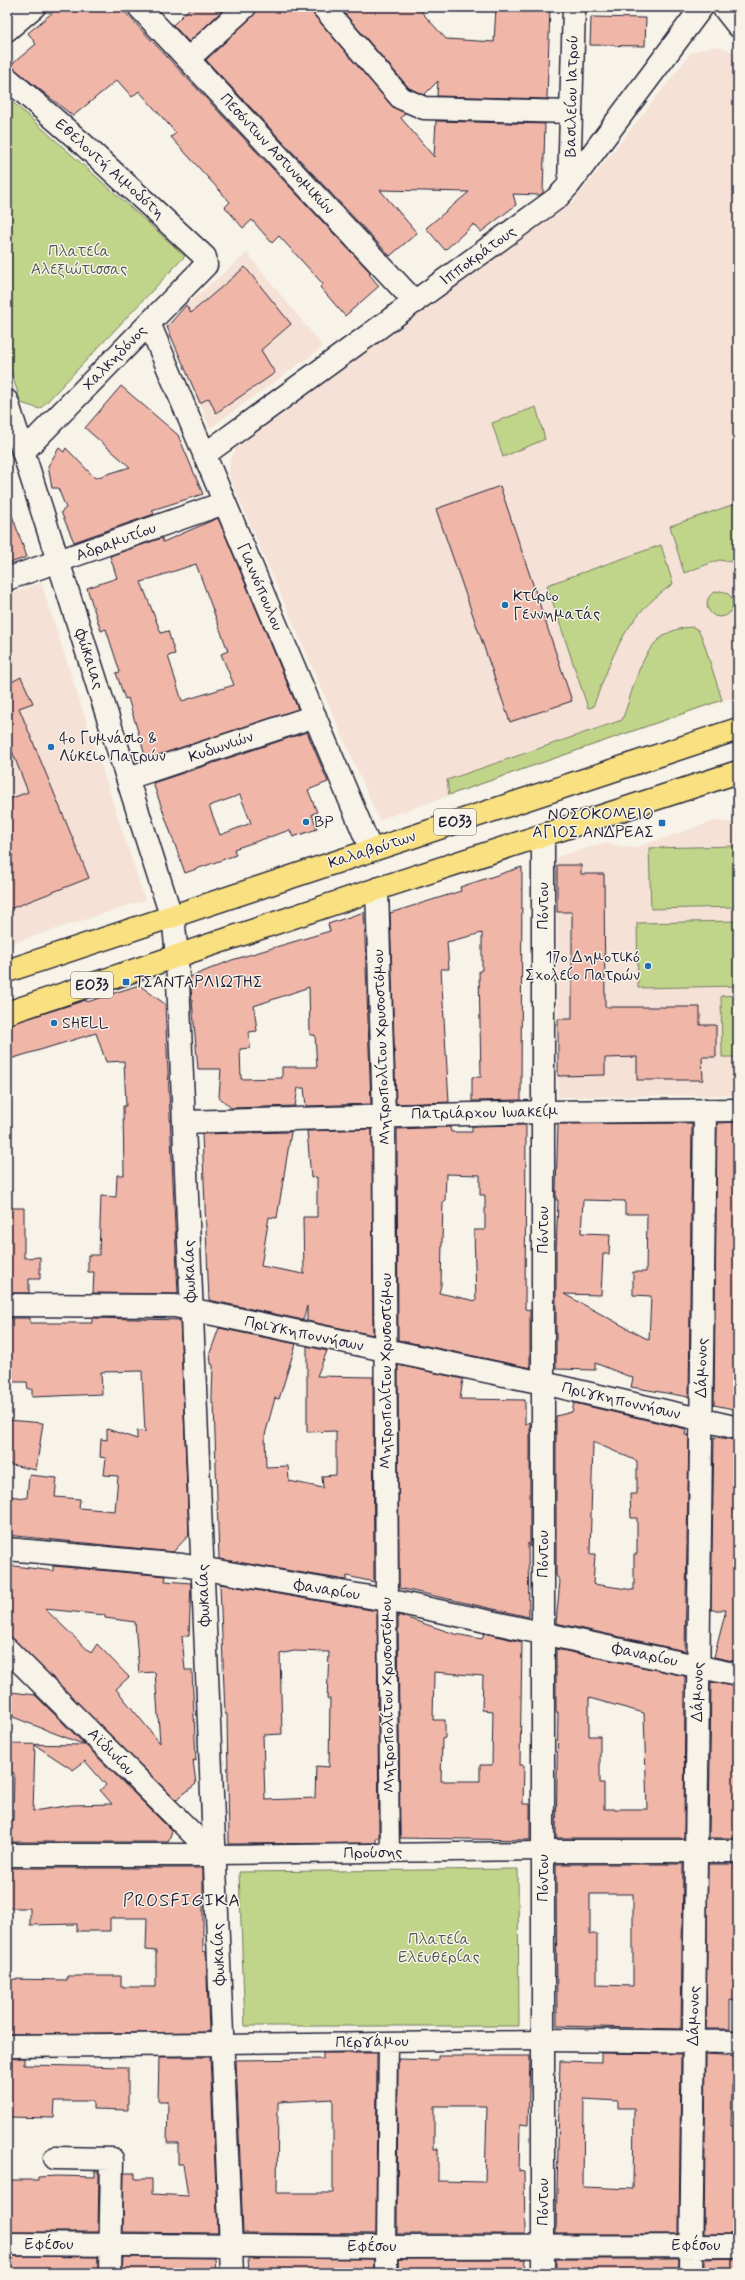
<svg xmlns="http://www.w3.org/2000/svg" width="745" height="2280" viewBox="0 0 745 2280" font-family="Mynerve,sans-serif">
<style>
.built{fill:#f5e1d5}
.green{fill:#c1d58a;stroke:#727c62}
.building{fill:#f0b7a9;stroke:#22223b;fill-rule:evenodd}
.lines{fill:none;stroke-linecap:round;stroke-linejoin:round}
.pedestrian-casing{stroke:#22223b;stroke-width:21}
.minor-casing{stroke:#22223b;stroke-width:25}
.tertiary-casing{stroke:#22223b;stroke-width:25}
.primary-casing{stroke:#22223b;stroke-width:25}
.pedestrian{stroke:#f7f3e8;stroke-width:18}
.minor{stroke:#f7f3e8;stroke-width:22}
.tertiary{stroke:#f7f3e8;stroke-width:22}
.primary{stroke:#f9e181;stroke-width:22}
.poi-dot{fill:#1f6fb2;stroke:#f7f3e8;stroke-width:1.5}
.labels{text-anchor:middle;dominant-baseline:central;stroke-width:3;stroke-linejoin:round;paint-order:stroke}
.shield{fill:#f7f3e8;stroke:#62616f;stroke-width:1}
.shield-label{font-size:15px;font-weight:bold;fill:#22223b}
.street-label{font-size:16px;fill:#22223b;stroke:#f7f3e8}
.park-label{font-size:16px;fill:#525853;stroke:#f7f3e8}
.poi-label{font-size:16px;fill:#22223b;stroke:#f7f3e8;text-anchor:start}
.quarter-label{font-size:18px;letter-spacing:1px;fill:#22223b;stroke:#f7f3e8}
</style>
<rect width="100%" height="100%" fill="#f7f3e8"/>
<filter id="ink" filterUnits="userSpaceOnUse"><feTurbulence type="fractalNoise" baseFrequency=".025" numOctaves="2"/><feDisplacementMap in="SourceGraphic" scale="8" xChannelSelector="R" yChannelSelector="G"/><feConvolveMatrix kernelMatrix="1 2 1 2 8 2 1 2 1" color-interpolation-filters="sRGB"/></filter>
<g filter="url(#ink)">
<path class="built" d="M717,46l21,8v642l-359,124 -150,-344 1,-15 7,-14 337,-246 118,-149z
M247,253l76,94 -113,81 -43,-101 19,-22z
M41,583l104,317 -138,45v-350z
M714,821l24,2v272l-180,2 -1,-240 46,-14 31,5z"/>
<path class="green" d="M7,97l178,159 -145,153 -19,-6 -14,-44z
M536,407l9,32 -42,18 -11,-34z
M738,503v60l-19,-3 -35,13 -14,-47z
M661,545l12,39c-49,33 -60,71 -80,123l-5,1 -41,-123z
M707 604a13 13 0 1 1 26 0a13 13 0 1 1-26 0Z
M693,627l5,3 4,7 20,63 -273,95 -2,-15 175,-60c15,-37 19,-92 71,-93z
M738,846v61l-87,2 -2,-61z
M738,921v65l-100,2 -1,-65z
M738,995v62h-16l-1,-61z
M518,1869l1,157h-274l-6,-154z"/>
<path class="building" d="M59,7h61l251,266 -2,1 10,12 -34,30 -25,-29 3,-3 -44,-48 -7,7 -20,-23 -9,8 -18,-21 5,-5 -59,-65 5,-4 -37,-42 -7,6 -15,-17 -44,36 -60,-48 -2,-3 25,-21 -8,-11z
M191,7h35l-37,35 -16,-17z
M257,7h54l3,8 78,91 13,7 -4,5 33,39 2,-36 109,3 -2,69 -3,2 -27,-1 3,11 -35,27 -7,-8 -29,26 -19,-22 43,-36 -89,-2 37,43 -27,23 -184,-196 47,-44z
M339,7h78l29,32 48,3 2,-35h54l-3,92 -110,-3 1,-15 -14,14 -15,-7z
M591,17l55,1 -1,28 -55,-1z
M245,267l46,57 -30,26 14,23 -59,40 -7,-15 -9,5 -33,-76 19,-22 5,8z
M121,386l57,49 25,59 -51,16 2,4 -80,28 -13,-30 5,-4 -8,-20h-6l-4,-22 11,-18 5,4 2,-4 29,30 35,-11 -45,-39z
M500,486l72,215 -62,21 -74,-213z
M7,507h2l18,50 -20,7z
M218,518l80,191 -152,50 -18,-61 -3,1 -9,-26 4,-1 -14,-43 -5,2 -14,-43 30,-10 -7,-22 52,-18 1,4zM196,564l32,87 -7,3 13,31 -52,16 -14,-45 7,-2 -7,-23 -7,2 -20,-51z
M21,677l12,26 -14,5 70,170 -82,32v-110l21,-8 -21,-54v-57l1,3z
M307,732l21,50 -20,8 9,22 -5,2 5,15 -24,8 -3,-7 -56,19 2,6 -51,18 -32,-90zM240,795l11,28 -31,12 -11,-29z
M557,865h24v9h23l1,133h95v18h16v32h-14l1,23h-66v-23l-32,1v17l-47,1v-57h14v-107h-15z
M522,867l-1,233 -49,1v-24h9l-2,-106 3,-1v-37l-35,9 2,27h-8l8,133 -53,2 -6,-191 71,-22 -1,-4z
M364,912l7,192 -65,2 -2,-18h-6l-3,18 -64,2 -12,-11 2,-28h-23l-8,-92 42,-17 98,-29 -2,-7zM309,987l1,48h5l2,32h-35v11l-41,1 -1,-30 10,-1 -1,-16 8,-1 -3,-25z
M139,985l26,19 13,290 -85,-1 1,-21h-6v-17h11l2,-59 15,1 1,-22h7l-1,-69h3l-2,-45 -18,1 -10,-29 -89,27v-35l79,-25 1,2z
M738,1122v288l-24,-5 3,-282z
M692,1123l-3,274 -58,-10 2,-9 -38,-15v7l-39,-1v-116l2,-53h-2v-9l2,-67zM583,1200l42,1v13h22l-1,58h-13v23l18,1 -2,44 -85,-46 37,1 2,-41h6l1,-20 -29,-1z
M526,1125l-1,184 5,1v58l-132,-28 -1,-211 53,-2 1,5h21v-6zM446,1174l34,1v20h5v35h-11l2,71 -37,-8 2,-8 2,-84h2z
M372,1129l1,206 -66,-14v-15l-4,14 -94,-20 -7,-166 89,-2 -14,86 -8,-1 -8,49 43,8 -1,-57h14v-40l-6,1 -4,-47z
M7,1208h17v50l16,-1v22h-11v14h-22z
M7,1318h23v5h62v-5l88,2 9,215 -16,17 -166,-17v-39l20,2 2,-23 28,3 -2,19 25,2 -1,9 36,3 3,-35 -14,-1 2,-17 -6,-1 1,-18 6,1v-11l30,10v-9l8,2 -3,-61 -41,1 1,22 -70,3v-8h-4l-1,-7h-20z
M219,1328l77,16 -17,55 -4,-1 -10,37 1,32 22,-1 1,15 34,7 -1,-12 14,-1v-44l-29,1v-86l20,5 -10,25 56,1 1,205 -27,-6 -1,4 -127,-21 -5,-155h-2v-7l1,-32 -2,-1 -1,-11z
M398,1365l65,14 -3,20 65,1v24l5,-2v125l-2,-4 1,74 -130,-29z
M574,1403l112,26 -1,6h4l-4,216 -129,-28 4,-42 -4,-6v-159l16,-4zM593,1442l44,19v33h-7l1,24h6v36h-3v36l-41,-6 2,-30h-5z
M7,1420l36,3 -7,47 -29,-6z
M714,1437l24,3v222l-24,-5 12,-47h-15z
M7,1565l46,6v-5l113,10 -1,5 26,2 -2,53h-7l3,34h7l4,91 -3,-1 3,24 -20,16 -169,-167zM45,1609l60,6v3l30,4 4,51 16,-1 5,71 -44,-54 13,-12 -32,-33 -6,9z
M220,1584l157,27 2,227h-3v5l-147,1 -2,-130h-2zM294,1651l35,1 -2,47h3l-1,68 -13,-1 -1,32 -50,2 -2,-65 19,-1 -2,-80z
M398,1615l57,19 27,5 2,-6 38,9 -2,123h4l-1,39h7v36l-130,-2zM434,1672l49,4 -1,34 11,1 -1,54h-12v16h-39l1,-42 3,-1v-18h-12z
M556,1649l129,27 -1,162h-128l2,-126h-2zM589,1698l55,15 3,96h-43v-26h-4v-47h-11z
M711,1682l27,5v151h-29z
M12,1692l23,3 137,136 -4,11h-161v-22h6l1,-47 -4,-1 1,-28 74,1 -72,-28zM35,1745l38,25 12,-9 21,24 -6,5 12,14 -40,1 -39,6z
M556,1864h127l-2,165 -124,-3zM590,1894h43v92l-36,-1v-51h-7z
M708,1864h30l-2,137 -6,-1v29h-24z
M7,1868h196v83l3,1 3,80 -202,2v-55l60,1v-4h54v11h35v-36l-10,-1 1,-32h-37v13h-33v-7l-47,1v-17h-23z
M323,2053h54l-1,181 -133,-1 -7,-173 87,-1zM333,2099v94h-56l1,-91z
M601,2053l80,1 -2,180h-123l4,-173 41,1zM584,2099l34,2v7h16l-1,81 -50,-2z
M706,2054l32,2v29h-6l-1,41h7v108h-34z
M438,2056h92l-2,69 -8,-1 -1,47 5,1 1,62h-128l1,-175 40,1zM434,2106h53l-2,76 -47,-1v-32h-4z
M159,2057h51l8,176 -95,-1 1,-59h11v6h17v15l36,2 -5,-32h-5v-21h-11l1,-42h-10z
M7,2058h17v7l104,2v43l-35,-1v-8h-38l-1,17 -47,-1z
M95,2171h4l-1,61h-91v-52h31v-3l19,-1 38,1z
M7,2256l91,1v16h-91z
M123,2257l92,1 1,15h-94z
M248,2258l126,1v14h-125z
M738,2258v15h-34v-14z
M398,2259h127l-1,14h-126z
M556,2259h123v14h-123z"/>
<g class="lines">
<defs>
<path id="pedestrian" d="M387,1600l3,253
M214,1855l329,-4
M222,2044l321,-4
M386,2247l2,-205"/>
<path id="minor" d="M139,7l276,295
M323,7l78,91 23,10 147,4
M723,7l15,19
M7,30l27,-23
M188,59l57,-52
M7,78l76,66 122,113 1,8 -183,187
M569,185l5,-178
M149,323l222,527
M204,455l353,-257 12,-13 133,-178
M7,579l217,-76
M128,778l187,-62
M377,889l7,226 3,485
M184,1122l359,-10 195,-2
M7,1305l168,1 368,77 195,45
M7,1549l175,16 205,35 351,75
M7,1649l207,206
M543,2040l195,2
M7,2046l215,-2
M55,2158l57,1 -2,114
M7,2244l379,3 352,-1
M386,2273v-26
M691,2273l14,-1163"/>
<path id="tertiary" d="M7,401l167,524 3,32 55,1316
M543,836v1437
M543,1851h195
M7,1855h207"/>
<path id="primary" d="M7,971l731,-242
M7,1013l370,-124 361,-117"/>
</defs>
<use href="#pedestrian" class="pedestrian-casing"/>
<use href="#minor" class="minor-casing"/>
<use href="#tertiary" class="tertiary-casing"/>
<use href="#primary" class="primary-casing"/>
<use href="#pedestrian" class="pedestrian"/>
<use href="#minor" class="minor"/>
<use href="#tertiary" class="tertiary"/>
<use href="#primary" class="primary"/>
</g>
</g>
<g class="poi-dot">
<circle cx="505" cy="605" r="4"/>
<circle cx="51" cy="747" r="4"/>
<circle cx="306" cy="822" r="4"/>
<rect x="658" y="819" width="8" height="8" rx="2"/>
<circle cx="648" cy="966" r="4"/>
<rect x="122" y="978" width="8" height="8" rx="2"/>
<circle cx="54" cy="1023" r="4"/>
</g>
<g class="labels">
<g class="shield">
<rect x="434" y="809" width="42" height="26" rx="3"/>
<rect x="71" y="972" width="42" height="26" rx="3"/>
</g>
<g class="shield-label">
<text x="455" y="822">ΕΟ33</text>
<text x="92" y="985">ΕΟ33</text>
</g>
<g class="street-label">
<text transform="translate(572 96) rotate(-89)">Βασιλείου Ιατρού</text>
<text transform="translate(277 154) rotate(47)">Πεσόντων Αστυνομικών</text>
<text transform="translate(110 169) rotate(42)">Εθελοντή Αιμοδότη</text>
<text transform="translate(478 256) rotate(-36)">Ιπποκράτους</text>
<text transform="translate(115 358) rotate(-46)">Χαλκηδόνος</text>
<text transform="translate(116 542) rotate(-20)">Αδραμυτίου</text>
<text transform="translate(260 587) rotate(67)">Γιαννόπουλου</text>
<text transform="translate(89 659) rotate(72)">Φώκαιας</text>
<text transform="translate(221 747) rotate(-19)">Κυδωνιών</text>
<text transform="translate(372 850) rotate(-18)">Καλαβρύτων</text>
<text transform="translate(543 906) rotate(-90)">Πόντου</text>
<text transform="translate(382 1047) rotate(-92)">Μητροπολίτου Χρυσοστόμου</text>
<text transform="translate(485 1113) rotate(-1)">Πατριάρχου Ιωακείμ</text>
<text transform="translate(543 1230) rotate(-90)">Πόντου</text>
<text transform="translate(190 1271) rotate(-92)">Φωκαίας</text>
<text transform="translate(304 1334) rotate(12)">Πριγκηποννήσων</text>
<text transform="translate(702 1368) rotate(-89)">Δάμονος</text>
<text transform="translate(386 1371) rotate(-90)">Μητροπολίτου Χρυσοστόμου</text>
<text transform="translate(621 1401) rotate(13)">Πριγκηποννήσων</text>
<text transform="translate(543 1554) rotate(-90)">Πόντου</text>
<text transform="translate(327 1590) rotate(9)">Φαναρίου</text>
<text transform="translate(204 1595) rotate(-92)">Φωκαίας</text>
<text transform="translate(645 1655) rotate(12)">Φαναρίου</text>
<text transform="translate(698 1692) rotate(-89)">Δάμονος</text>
<text transform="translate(388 1695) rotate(-91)">Μητροπολίτου Χρυσοστόμου</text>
<text transform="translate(111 1752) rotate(45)">Αϊδινίου</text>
<text transform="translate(373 1853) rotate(-1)">Προύσης</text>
<text transform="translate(543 1878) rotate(-90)">Πόντου</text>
<text transform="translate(219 1954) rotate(-92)">Φωκαίας</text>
<text transform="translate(694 2016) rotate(-89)">Δάμονος</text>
<text transform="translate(372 2042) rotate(-1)">Περγάμου</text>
<text transform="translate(543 2202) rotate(-90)">Πόντου</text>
<text x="49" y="2244">Εφέσου</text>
<text x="696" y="2245">Εφέσου</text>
<text x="372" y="2246">Εφέσου</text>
</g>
<g class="park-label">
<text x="79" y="251">Πλατεία<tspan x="79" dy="18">Αλεξιώτισσας</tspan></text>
<text x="439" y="1939">Πλατεία<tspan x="439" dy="18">Ελευθερίας</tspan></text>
</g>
<g class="poi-label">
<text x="513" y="596">Κτίριο<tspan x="513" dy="18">Γεννηματάς</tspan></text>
<text x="59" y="738">4ο Γυμνάσιο &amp;<tspan x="59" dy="18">Λύκειο Πατρών</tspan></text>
<text x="654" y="814" text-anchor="end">ΝΟΣΟΚΟΜΕΙΟ<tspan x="654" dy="18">ΑΓΙΟΣ ΑΝΔΡΕΑΣ</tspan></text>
<text x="314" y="822">BP</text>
<text x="640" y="957" text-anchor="end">17ο Δημοτικό<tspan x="640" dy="18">Σχολείο Πατρών</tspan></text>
<text x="134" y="982">ΤΣΑΝΤΑΡΛΙΩΤΗΣ</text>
<text x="62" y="1023">SHELL</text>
</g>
<g class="quarter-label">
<text x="182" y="1901">PROSFIGIKA</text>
</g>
</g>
<rect width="745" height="2280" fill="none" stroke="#f7f3e8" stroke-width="24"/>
<rect x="12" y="12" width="721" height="2256" fill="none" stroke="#22223b" stroke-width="1.5" filter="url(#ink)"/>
</svg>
